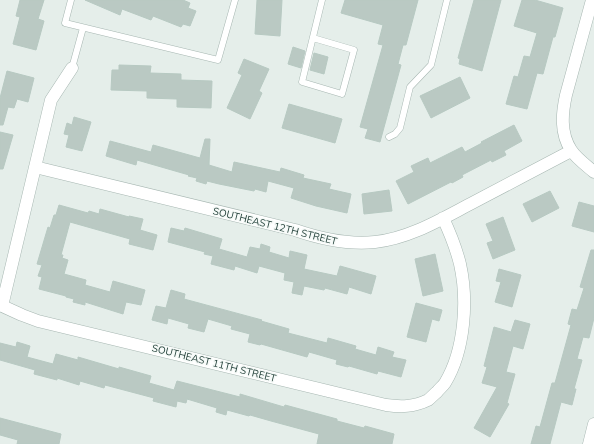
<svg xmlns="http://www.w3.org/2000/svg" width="594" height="444" viewBox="0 0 594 444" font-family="Mulish,sans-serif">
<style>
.building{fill:#bac9c3;stroke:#b7c9c2}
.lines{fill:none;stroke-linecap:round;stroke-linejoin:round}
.lane-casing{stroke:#a7b7b2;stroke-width:7}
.street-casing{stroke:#a7b7b2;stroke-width:13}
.lane{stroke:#fff;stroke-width:6}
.street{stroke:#fff;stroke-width:12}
.labels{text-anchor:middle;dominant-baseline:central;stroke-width:3;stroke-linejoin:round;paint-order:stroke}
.street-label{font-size:10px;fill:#23413a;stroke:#f6faf8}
</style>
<rect width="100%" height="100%" fill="#e5eeea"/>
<path class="building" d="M20,0h24l-6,19 6,2 -8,29 -23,-6 7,-27 -4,-1z
M85,0h98l7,3 -2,5 8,3 -6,15 -7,-2 -2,3 -28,-11 -2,4 -29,-11 -2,6z
M257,0h25l-2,36 -25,-2z
M345,0h73l-12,45h-3l-5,19 3,1 -21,77 -15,-4 3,-9 -8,-2 23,-82 -5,-1 5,-19 -42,-12z
M474,0h27l-19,71 -23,-7 1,-5 -2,-1z
M522,0h13l28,8 -8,29h-2l-10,37 -6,-1 -10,36 -21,-5 8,-28 4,1 6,-21 6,1 7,-24 -23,-7z
M293,47l12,4 -4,17 -13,-4z
M314,53l14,4 -4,17 -14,-4z
M244,59l25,10 -10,22 3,2 -12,26 -23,-11 15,-33 -4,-2z
M119,65l32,1 -1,7 31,1v6l31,1 -1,27 -34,-1v-8l-30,-1v-7l-36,-1 1,-20h7z
M7,71l27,7 -6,24 -11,-3 -3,9 -6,-1 -5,18h-3v-27z
M460,77l10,21 -39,20 -11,-22z
M289,104l53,15 -7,24 -53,-15z
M74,117l17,5 -9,29 -16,-4 3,-12 -5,-1 3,-11 5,2z
M514,125l8,16 -18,10 2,4 -14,7 -1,-2 -29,15 1,2 -11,6 -1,-1 -43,22 -12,-23 18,-9 -3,-6 17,-8 2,5 32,-16 3,5 17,-9 -1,-1z
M0,132l13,3 -10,34h-3z
M205,139h5l-1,26 23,7 2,-10 46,10 1,-4 23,7 -1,3 28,6 -2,5 22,5 -4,19 -31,-7 -25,-8 3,-10 -26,-7 -2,11 -11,-3 -1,2 -35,-7 -12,-3 -1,3 -10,-3 1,-3 -9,-2 1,-1 -52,-15 -1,5 -30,-9 4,-15 41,11 2,-7 47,13z
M389,190l3,21 -28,3 -2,-20z
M550,191l9,17 -27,14 -9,-18z
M579,202l15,4v26l-22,-6z
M59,205l29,8 1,-2 10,3 1,-5 29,8v-1l14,3 -3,11 17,5 -4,15 -24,-6 1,-5 -60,-17 -9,33h2l-1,3 6,2 -4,14 22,6 -1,5 25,7 3,-11 32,9 -4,15 -15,-3 -3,12 -38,-12v3l-12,-3 1,-3 -8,-2v-1l-27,-7 3,-12 -4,-1 4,-11 -5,-1 11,-37 2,1 4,-13h2z
M503,217l12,33 -22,9 -6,-16 6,-2 -7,-17z
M171,228l13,3 1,-3 37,11 -3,10 28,8 3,-10 10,2 1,-5 9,3 -1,5 20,6 1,-7 17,4 -3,14 33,7 3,-10 36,10 -5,18 -22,-7 -2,7 -22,-6 -1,2 -20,-4 -2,9 -10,-2 2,-11 -10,-2 1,-7 -26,-7 -2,7 -22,-7 -1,4 -23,-6 2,-8 -9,-2 1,-2 -37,-10z
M591,250h3v68l-5,20 -6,-1 -6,22 5,1 -8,29h2l-4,16 -11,-3 -11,42h-19l5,-18 4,1 12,-44h3l16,-58 -3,-1 4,-15 5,1 7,-22 -4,-1z
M435,254l8,37 -20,5 -8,-37z
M499,269l22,6 -9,32 -17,-5 6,-20 -5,-1z
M171,290l14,4 -1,5 78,21 -1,1 28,8 -1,4 39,10 1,-5 28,8 -1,3 21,6 2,-8 16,5 -2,5 14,3 -5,17 -23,-6 -1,3 -28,-8 -1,1 -12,-3 1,-4 -28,-8 -2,5 -46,-13 -1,1 -12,-3 2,-8 -19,-5 1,-3 -24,-7 -4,13 -16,-4 1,-4 -21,-6 -1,6 -15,-4 4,-14 10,2z
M416,303l26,7 -3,11 -7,-2 -6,23 -19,-5z
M515,320l15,4 -7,25 -10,-3 -7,26 9,2 -8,29 2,1 -19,33 -16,-9 23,-41 -15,-4 5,-16 -3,-1 10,-39 17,5z
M17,342l13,4 -3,11 26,7 3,-10 22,6v-3l41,12v-2l32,9 -2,7 25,7 3,-9 63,16v-3l44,13 1,-2 52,14v2l27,7 1,-2 29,8 -2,10h-75l2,-10 -48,-13 -21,-6 -1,1 -22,-6 -1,5 -10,-3 1,-4 -30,-9 -1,4 -9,-2 -1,6 -23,-6 1,-3 -49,-13 -1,3 -24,-7 -1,4 -22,-7v2l-23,-6 1,-4 -35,-10v-17l16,4z
M0,418l61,16 -2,10h-42l1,-4 -18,-5z"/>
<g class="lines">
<defs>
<path id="lane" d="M71,0l-6,23 153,37 17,-60
M313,38l41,12 -12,44 -40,-12 20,-82
M72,68l11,-40
M389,137l6,-3 5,-6 10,-41 21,-22 16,-65"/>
<path id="street" d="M592,0l-26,95c-4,18 -6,38 5,55 5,8 16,16 23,22
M35,167l260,63c26,9 52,15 80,12 36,-4 68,-24 99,-40 32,-17 65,-34 97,-51
M0,305l22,10 16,6 348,84c15,2 28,2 42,-5 3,-2 6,-6 9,-8 2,-3 6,-6 8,-9 20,-33 23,-83 15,-119 -4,-16 -10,-31 -17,-46
M2,306l49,-206 21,-32
M589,444l5,-20"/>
</defs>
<use href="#lane" class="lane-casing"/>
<use href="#street" class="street-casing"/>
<use href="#lane" class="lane"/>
<use href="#street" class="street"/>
</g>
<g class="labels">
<g class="street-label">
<text transform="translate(275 226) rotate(14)">SOUTHEAST 12TH STREET</text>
<text transform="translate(214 363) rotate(14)">SOUTHEAST 11TH STREET</text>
</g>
</g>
</svg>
